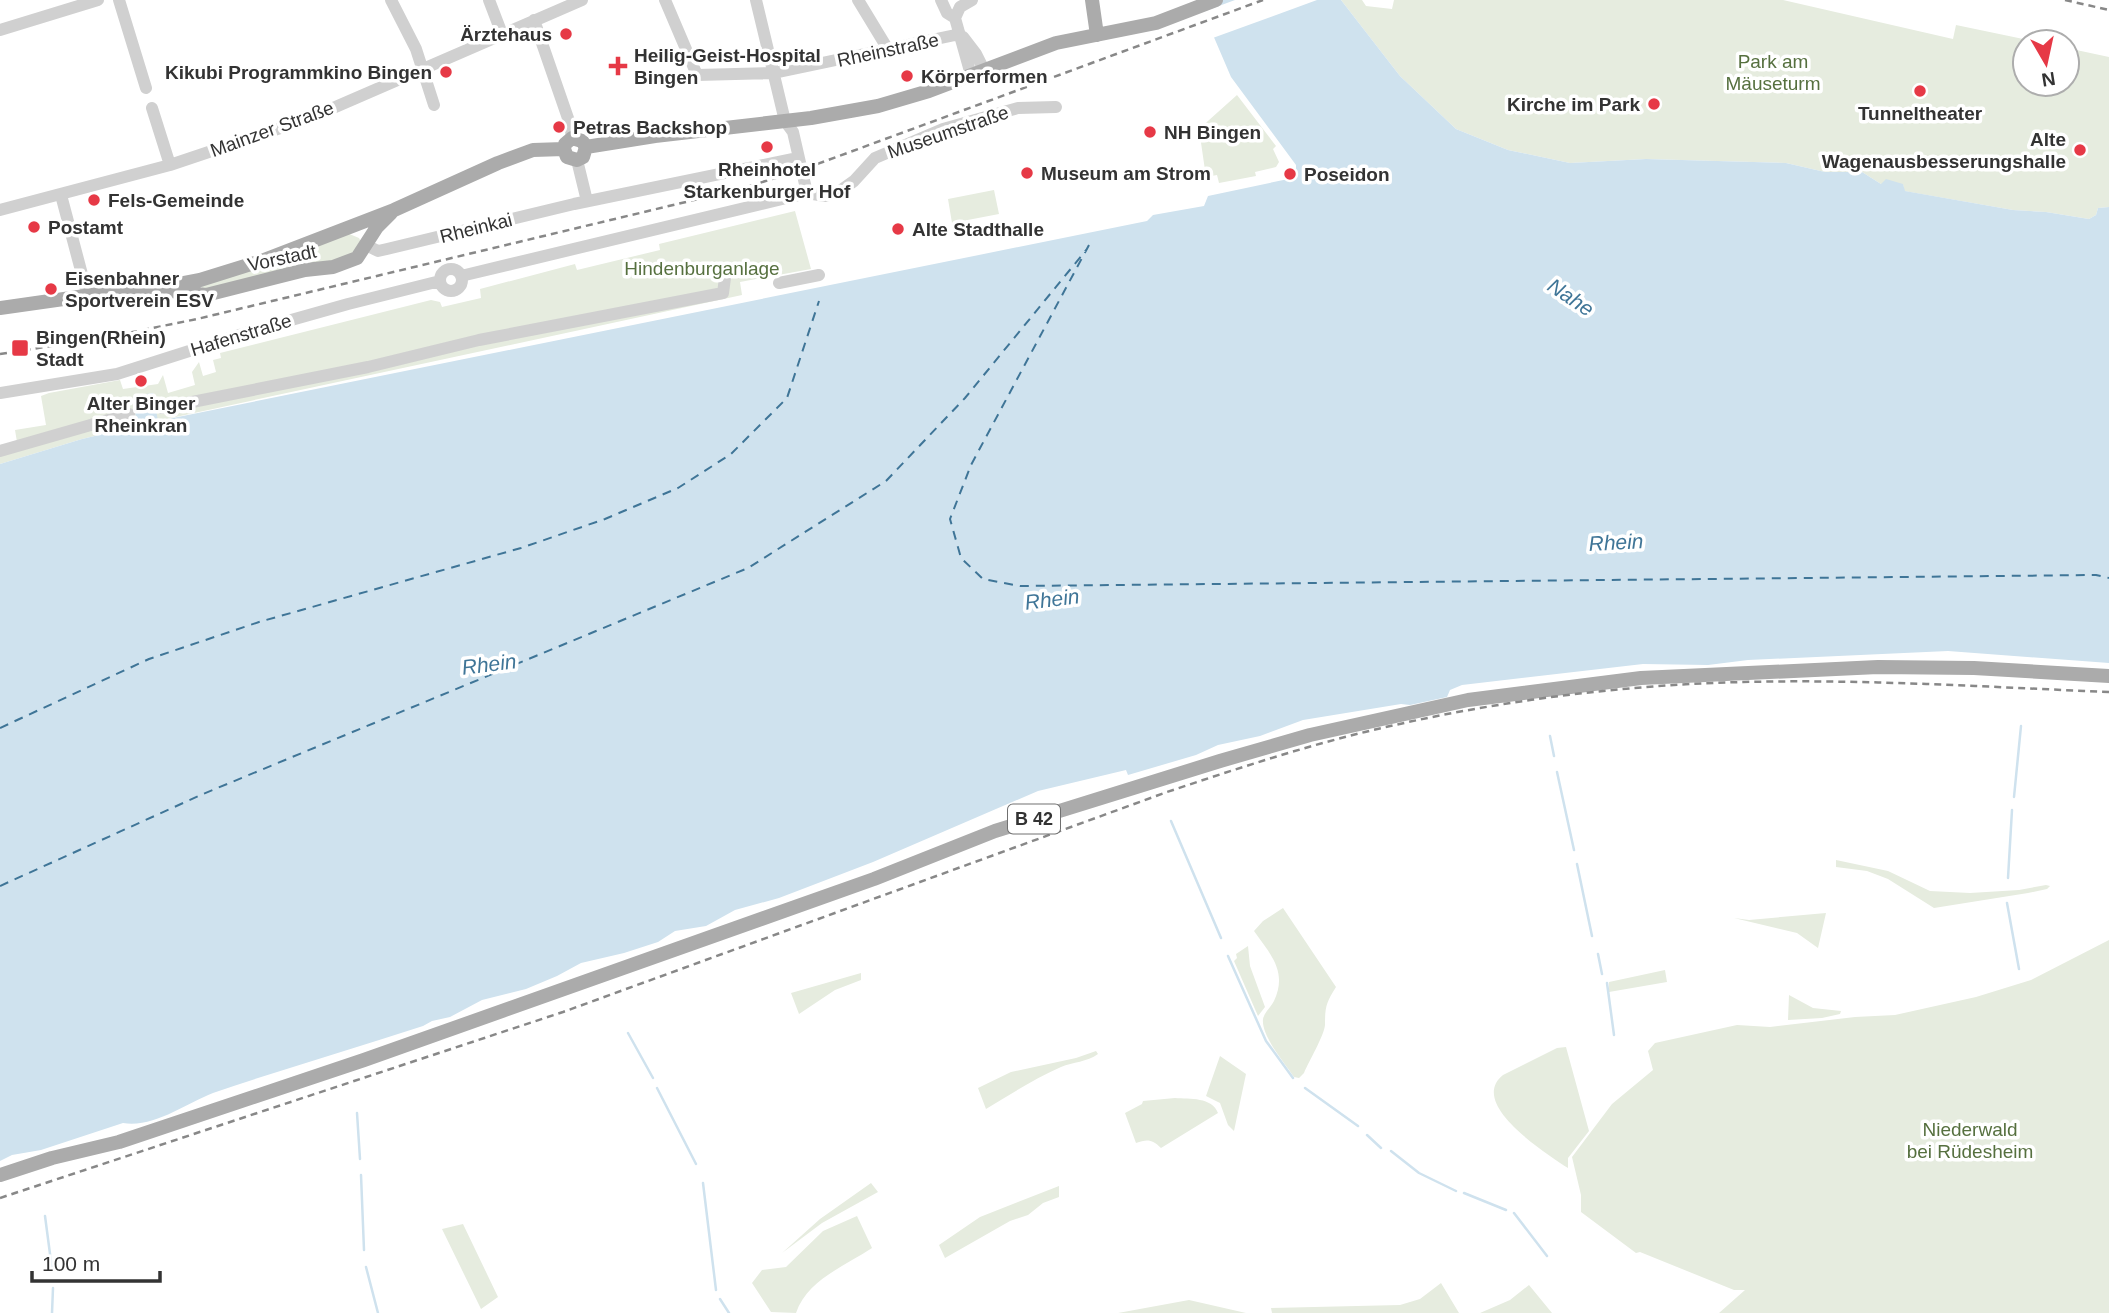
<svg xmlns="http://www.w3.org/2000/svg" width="2109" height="1313" viewBox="0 0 2109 1313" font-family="Arial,sans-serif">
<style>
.green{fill:#e6ecdf}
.water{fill:#cfe2ee}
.pier{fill:#fff}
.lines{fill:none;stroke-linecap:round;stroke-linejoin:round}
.stream{stroke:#cfe2ee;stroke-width:2.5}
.ferry{stroke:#3f7597;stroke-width:2;stroke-dasharray:9 7;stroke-linecap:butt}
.minor{stroke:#d0d0d0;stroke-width:12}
.major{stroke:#ababab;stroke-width:14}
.rail{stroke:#888;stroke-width:2.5;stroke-dasharray:7 5;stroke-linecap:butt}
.poi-dot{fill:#e63946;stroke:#fff;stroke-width:2.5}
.labels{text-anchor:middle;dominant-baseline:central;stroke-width:7;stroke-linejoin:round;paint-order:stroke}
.shield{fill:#fff;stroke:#707070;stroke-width:2}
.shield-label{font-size:18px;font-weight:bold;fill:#333}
.poi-label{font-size:19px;font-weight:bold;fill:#333;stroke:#fff;text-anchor:start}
.street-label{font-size:19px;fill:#333;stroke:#fff}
.park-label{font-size:19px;fill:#56703f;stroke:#fff}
.water-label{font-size:21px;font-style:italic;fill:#3f7597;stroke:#fff}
</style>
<rect width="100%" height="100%" fill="#fff"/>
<path class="green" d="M1341,0h21l4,6 26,3 2,-9h389l170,39 3,-14 82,17h-13v42h42v-36l42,9v150l-11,1 -2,7 -7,4 -43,-7 -33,-2 -109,-19 -1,-7h-22l-19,-12h-37l-39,-9 -140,-4 -76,4 -62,-13 -52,-21 -56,-53z
M1237,95l39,51 -3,3 6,13 -3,5 -21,5 1,4 -37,7 -2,-8 -11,2 -7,-48z
M994,190l5,24 -47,9 -4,-24z
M795,211l16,58 -71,13 2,13 -585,126 -75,18 -82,25v-19l17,-3 -2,-12 31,-5 -5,-29 8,-3 71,-13 3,9 35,-5 5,-9 5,18 27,-8 -3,-13 7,-10 4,14 13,-4 -3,-12 8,-2 -1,-5 211,-53 9,2 2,5 39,-9 -1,-9 95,-25 2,6 83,-20 -1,-6z
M347,233l12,5 2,4 -3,13 -151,36 -5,-3v-4z
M1836,860l52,11 42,20 40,2 49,-3 27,-5 4,1 -3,3 -19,4 -94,15 -46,-29 -21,-8 -31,-4z
M1283,908l53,79c-10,16 -11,20 -11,38 -1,11 -16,36 -21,48l-5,5 -5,-1c-9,-14 -33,-41 -31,-58 1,-6 8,-12 11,-18 14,-30 -4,-47 -20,-70l9,-10z
M1826,913l-8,35 -21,-15 -63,-15 15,2z
M2109,940v373h-390l26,-23h-11l-94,-38 -4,1 -55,-41v-17l-9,-38 40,-53 41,-34 -5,-19 7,-8 82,-18 33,2 85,-10 40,-2 81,-18 55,-17z
M1248,946l2,20 15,41 -7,9 -24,-55 3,-3 -1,-4z
M1665,970l2,12 -58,10v-10z
M861,973v7l-26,10 -36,24 -8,-21z
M1789,995l24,13 28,3 -1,3 -18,4 -34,2z
M1566,1047l23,84 -21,27v10c-21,-14 -101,-64 -65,-93l54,-27z
M1096,1051l2,3c-11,8 -25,8 -37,13 -27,12 -50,27 -75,42l-8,-21 33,-16 65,-14z
M1220,1056l26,18 -12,57 -6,-6 -8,-22 -14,-7z
M1175,1098c15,1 37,-1 43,15l-57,35c-9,-9 -14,-9 -25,-5l-11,-30 17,-9 1,-3z
M871,1183l7,9 -56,31 -40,30 38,-34z
M1059,1186v11l-16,6 -15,12 -18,6 -65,37 -6,-13 41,-28z
M857,1216l15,32c-27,18 -65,32 -76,65l-25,-1 -19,-29 10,-13 24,-3 37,-36z
M463,1224l35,73 -17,12 -39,-80z
M1441,1283l18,30h-187l-1,-5 129,-3 20,-6z
M1529,1285l23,28h-72l30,-13z
M1189,1300l57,13h-128z"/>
<path class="water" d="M1198,0h143l59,76 56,53 52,21 62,13 76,-4 140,4 39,9h37l19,12 5,-5 17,5 2,7 108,19 33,2 43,7 7,-4 2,-7 11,-1v456l-161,-12 -200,9 -40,5 -65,-1 -181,21 -12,5 -3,7 -37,8 -9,-1 -98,16 -43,16 -42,9 -22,10 -68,20 -2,-5 -88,21 -165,71 -94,36 -44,12 -29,16 -31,5 -17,11 -34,11 -43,10 -24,13 -31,13 -44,11 -32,17 -18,4 -9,5c-70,23 -140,43 -210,67 -28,11 -59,35 -90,30l-82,27 -29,5 -12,6v-697l82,-25 55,-13 -4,-30 20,-3 5,28 989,-200 6,-6 51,-9 4,-10 85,-18 3,-4v-9l-65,-88z"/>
<path class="pier" d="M1235,0h82l-107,39 -10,-26z"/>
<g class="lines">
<path class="stream" d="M1550,736l4,20
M1557,772l17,78
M2014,797l7,-71
M1171,821l50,117
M1577,864l15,72
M2008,878l4,-68
M2007,903l12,66
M1598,954l4,20
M1228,956l38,85 27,37
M1607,983l7,52
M628,1033l25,45
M657,1088l39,76
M1305,1088l53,38
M357,1113l3,46
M1367,1135l14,13
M1391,1151l28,22 37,18
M361,1175l3,75
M703,1183l13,107
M1464,1193l42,17
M1514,1213l33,43
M45,1216l7,53
M366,1267l12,46
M720,1299l9,14
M52,1313l1,-25"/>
<path class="ferry" d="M1089,245l-118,220 -21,54 11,39 22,21 37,7 1076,-11 13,3
M0,728l149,-69 110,-37 262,-74 84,-29 73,-31 53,-34 56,-56 32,-97
M0,886l203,-92 545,-226 138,-87 79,-83 122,-149"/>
<path class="minor" d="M119,0l27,88
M391,0l25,49 18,56
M489,0l13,34
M665,0l32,75 77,-2 186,-39
M756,0l29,121 8,11 14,61
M858,0l31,51
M941,0l6,13 8,5 16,57
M955,18l5,-11 12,-7
M534,20l36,104 2,14
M0,30l98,-30
M963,37l13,17 8,16
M152,108l18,57
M577,160l10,41
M807,193l18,3 15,-5 14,-10 21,-23 68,-29 75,-21 38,-1
M61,195l27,102
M0,210l170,-45 140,-47 272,-118
M366,245l12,6 9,-2 187,-45 224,-46
M440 280a11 11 0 1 1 22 0a11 11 0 1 1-22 0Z
M461,276l346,-83
M779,283l40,-8
M0,393l117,-19 135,-43 96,-27 92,-23
M162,408l206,-41 111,-27 244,-47 2,-15
M0,451l129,-37"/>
<path class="major" d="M1092,0l5,35
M586,147l69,-11 156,-18 67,-12 51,-15 127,-48 100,-20 60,-23
M564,149l3,8 10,3 6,-3 3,-10
M564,149l1,-5 7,-6 10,3 4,6
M153,289l47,-9 64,-20 130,-50 104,-47 35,-13 31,-1
M0,308l134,-19h19l53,6 99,-25 28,-3 24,-9 20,-31 14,-14
M0,1175l52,-17 67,-16 245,-82 510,-181 121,-48 225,-70 90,-26 158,-35 173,-22 237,-11 96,1 135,8"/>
<path class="rail" d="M2065,0l44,10
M0,354l108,-17 89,-18 543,-130 61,-19 462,-170
M0,1198l563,-186 604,-220c66,-22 132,-44 198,-60 123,-30 252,-47 378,-50 122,-3 244,5 366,10"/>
</g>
<g class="poi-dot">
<circle cx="566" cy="34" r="7"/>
<path d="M614.5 55.5h7v7h7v7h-7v7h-7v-7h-7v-7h7z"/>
<circle cx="446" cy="72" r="7"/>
<circle cx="907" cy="76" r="7"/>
<circle cx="1920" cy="91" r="7"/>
<circle cx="1654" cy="104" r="7"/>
<circle cx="559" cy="127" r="7"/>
<circle cx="1150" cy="132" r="7"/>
<circle cx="767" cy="147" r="7"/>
<circle cx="2080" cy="150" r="7"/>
<circle cx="1027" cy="173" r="7"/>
<circle cx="1290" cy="174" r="7"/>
<circle cx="94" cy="200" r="7"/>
<circle cx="34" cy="227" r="7"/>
<circle cx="898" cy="229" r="7"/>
<circle cx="51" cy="289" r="7"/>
<rect x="11" y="339" width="18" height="18" rx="3.5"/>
<circle cx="141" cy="381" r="7"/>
</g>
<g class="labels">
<rect class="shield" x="1008" y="804.5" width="52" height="29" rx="5"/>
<g class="shield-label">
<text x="1034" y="819">B 42</text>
</g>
<g class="poi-label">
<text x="552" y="34" text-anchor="end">Ärztehaus</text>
<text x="634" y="55">Heilig-Geist-Hospital<tspan x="634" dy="22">Bingen</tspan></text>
<text x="432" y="72" text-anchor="end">Kikubi Programmkino Bingen</text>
<text x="921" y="76">Körperformen</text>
<text x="1640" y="104" text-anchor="end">Kirche im Park</text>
<text x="1920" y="113" text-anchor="middle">Tunneltheater</text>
<text x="573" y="127">Petras Backshop</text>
<text x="1164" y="132">NH Bingen</text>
<text x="2066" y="139" text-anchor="end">Alte<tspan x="2066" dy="22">Wagenausbesserungshalle</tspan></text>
<text x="767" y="169" text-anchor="middle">Rheinhotel<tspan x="767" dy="22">Starkenburger Hof</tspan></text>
<text x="1041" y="173">Museum am Strom</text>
<text x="1304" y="174">Poseidon</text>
<text x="108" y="200">Fels-Gemeinde</text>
<text x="48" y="227">Postamt</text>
<text x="912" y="229">Alte Stadthalle</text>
<text x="65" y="278">Eisenbahner<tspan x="65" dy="22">Sportverein ESV</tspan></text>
<text x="36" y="337">Bingen(Rhein)<tspan x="36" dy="22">Stadt</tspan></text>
<text x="141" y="403" text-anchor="middle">Alter Binger<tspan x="141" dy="22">Rheinkran</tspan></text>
</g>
<g class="street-label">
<text transform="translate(888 50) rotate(-12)">Rheinstraße</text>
<text transform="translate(272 129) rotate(-20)">Mainzer Straße</text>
<text transform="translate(948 132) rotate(-19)">Museumstraße</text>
<text transform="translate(476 228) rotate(-14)">Rheinkai</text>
<text transform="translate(282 258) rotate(-12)">Vorstadt</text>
<text transform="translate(241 335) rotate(-17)">Hafenstraße</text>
</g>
<g class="park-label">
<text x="1773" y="61">Park am<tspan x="1773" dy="22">Mäuseturm</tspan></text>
<text x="702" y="268">Hindenburganlage</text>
<text x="1970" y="1129">Niederwald<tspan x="1970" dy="22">bei Rüdesheim</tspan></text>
</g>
<g class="water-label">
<text transform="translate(1571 297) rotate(34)">Nahe</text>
<text transform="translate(1616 542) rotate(-3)">Rhein</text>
<text transform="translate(1052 599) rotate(-7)">Rhein</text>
<text transform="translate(489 664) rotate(-7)">Rhein</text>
</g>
</g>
<g transform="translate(2046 63) rotate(171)"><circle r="33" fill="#ffffff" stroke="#adadad" stroke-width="2"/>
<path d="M0-5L12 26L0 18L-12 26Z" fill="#e63946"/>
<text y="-10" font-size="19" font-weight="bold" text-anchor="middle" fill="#333333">N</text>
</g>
<path d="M32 1271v10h128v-10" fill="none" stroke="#333333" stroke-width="3.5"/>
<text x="42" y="1271" font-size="21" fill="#333333" stroke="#ffffff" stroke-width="5" paint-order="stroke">100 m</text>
</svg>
